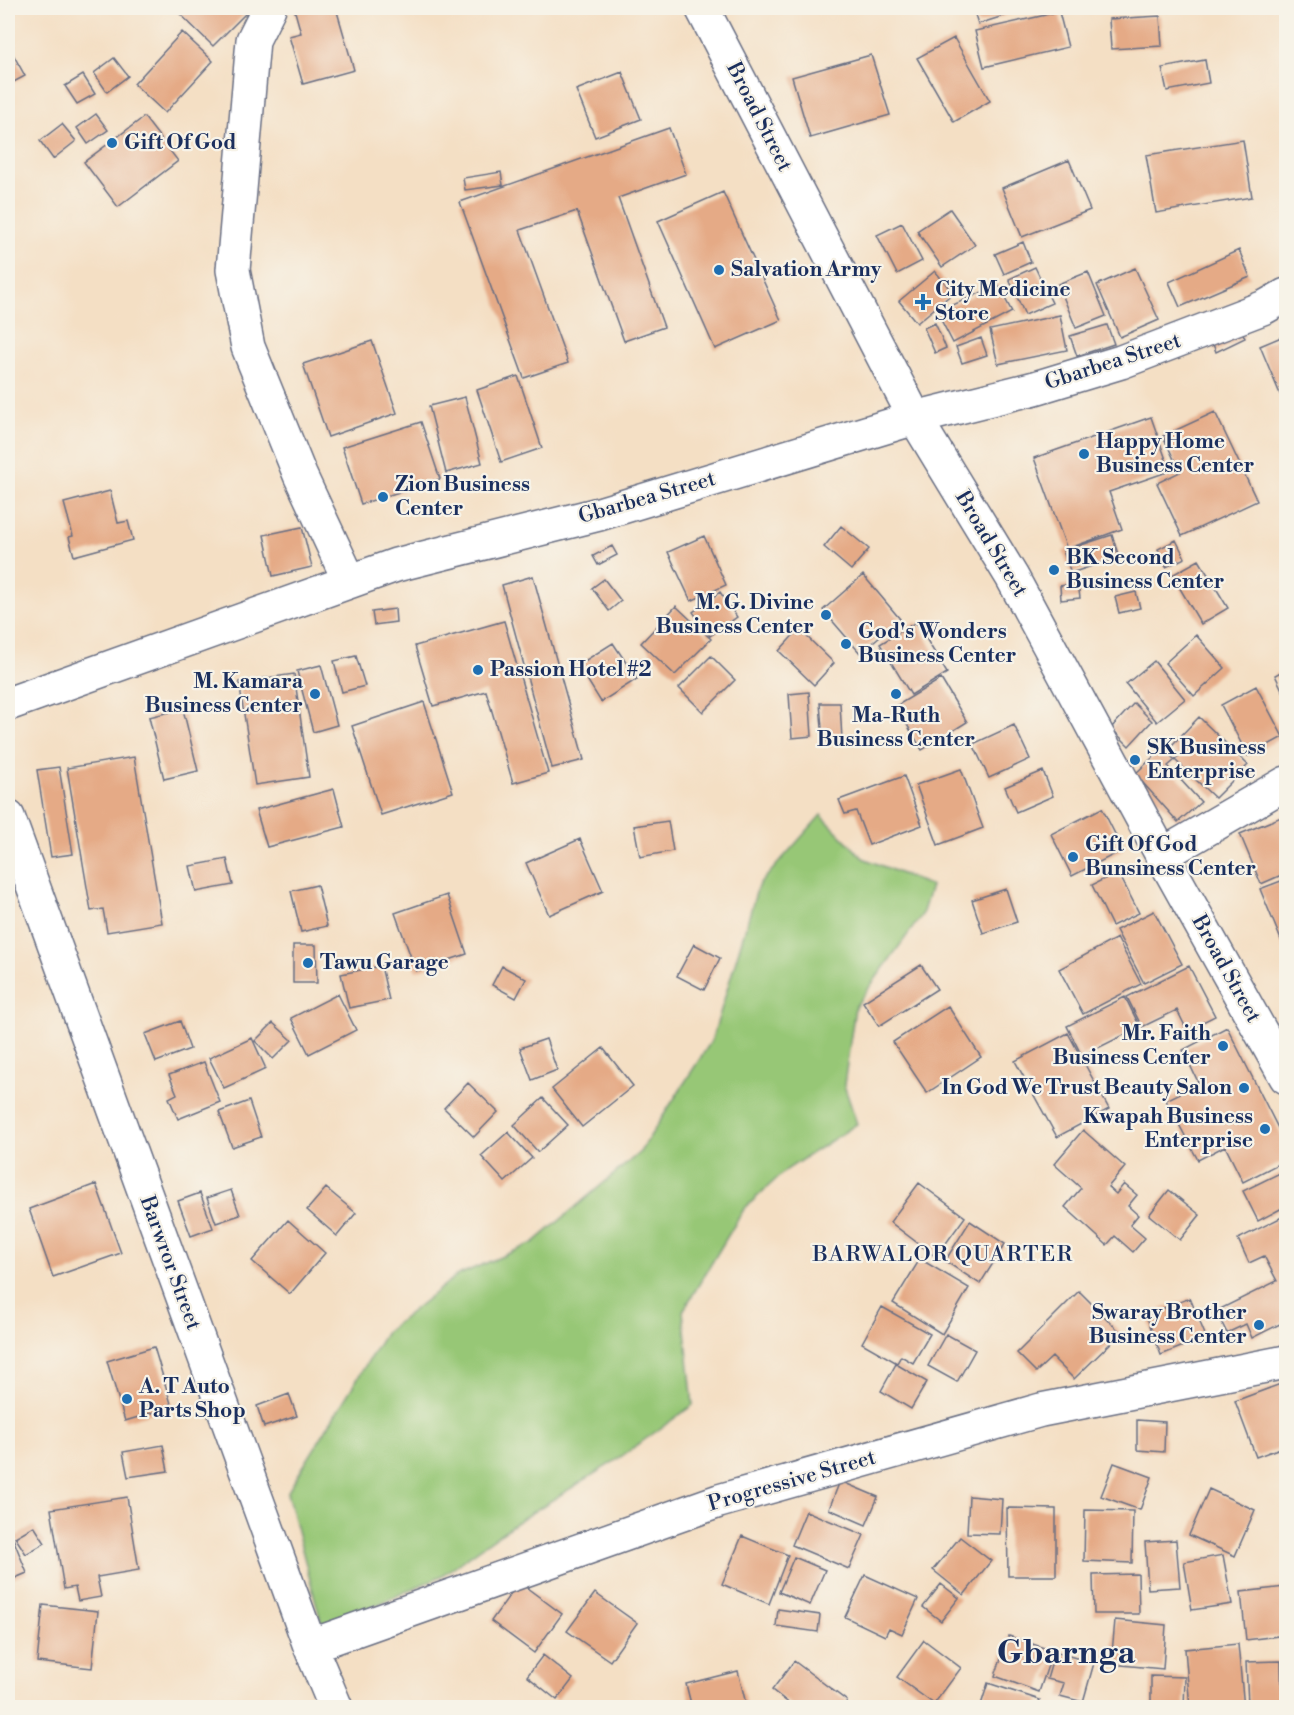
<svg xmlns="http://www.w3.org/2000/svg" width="1294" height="1715" viewBox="0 0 1294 1715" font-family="'Libre Bodoni',serif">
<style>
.green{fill:#97c776;stroke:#597b6a;stroke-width:1.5}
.building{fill:#e5aa86}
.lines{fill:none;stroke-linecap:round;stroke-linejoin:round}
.minor-casing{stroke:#676d82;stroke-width:36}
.minor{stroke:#fff;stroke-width:33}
.poi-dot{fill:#1f6fb2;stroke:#f7f3e8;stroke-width:2}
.labels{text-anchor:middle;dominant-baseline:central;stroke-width:4.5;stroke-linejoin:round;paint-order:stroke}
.street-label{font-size:21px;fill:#1b2f5e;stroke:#f7f3e8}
.poi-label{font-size:21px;font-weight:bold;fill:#1b2f5e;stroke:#f7f3e8;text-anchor:start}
.neighbourhood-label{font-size:22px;letter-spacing:1.5px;fill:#1b2f5e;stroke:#f7f3e8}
.town-label{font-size:33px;font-weight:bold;fill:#1b2f5e;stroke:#f7f3e8}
</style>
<rect width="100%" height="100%" fill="#f7f3e8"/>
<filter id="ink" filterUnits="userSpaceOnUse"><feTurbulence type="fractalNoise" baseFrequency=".0167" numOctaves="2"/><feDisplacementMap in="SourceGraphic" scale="12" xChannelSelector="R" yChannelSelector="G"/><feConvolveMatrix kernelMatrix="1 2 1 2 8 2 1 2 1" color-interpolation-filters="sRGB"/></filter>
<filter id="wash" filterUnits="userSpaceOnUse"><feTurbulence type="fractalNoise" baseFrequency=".008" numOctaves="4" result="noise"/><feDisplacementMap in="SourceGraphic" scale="24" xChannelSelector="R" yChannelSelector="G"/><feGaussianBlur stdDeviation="1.35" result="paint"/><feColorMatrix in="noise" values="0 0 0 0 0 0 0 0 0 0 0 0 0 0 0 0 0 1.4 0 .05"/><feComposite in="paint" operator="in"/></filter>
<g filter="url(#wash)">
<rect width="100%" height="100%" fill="#f4dfc4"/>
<path class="green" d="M821,815l42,43 68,28 -9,29 -67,92 -11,78 13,39 -71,46 -42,39 -61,102 10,94 -78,56 -95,59 -79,56 -118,53 -36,-136 99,-161 70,-56 77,-33 107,-91 72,-112 46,-154z"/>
<g id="blocks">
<path class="building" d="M174,8h77l-38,38z
M294,8h42l18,62 -51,14 -14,-48 12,-3z
M973,8h56l-51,16z
M1059,12l9,35 -84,20 -9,-36z
M1160,16l2,30 -51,3 -2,-30z
M182,32l31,29 -48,52 -31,-29z
M954,38l36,63 -36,21 -37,-64z
M8,45l17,31 -17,9z
M871,55l19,60 -80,23 -18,-61z
M114,58l14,18 -21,16 -13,-19z
M1205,60l4,23 -42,8 -5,-23z
M622,72l19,47 -46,18 -19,-47z
M83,75l12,19 -18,10 -12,-18z
M96,114l12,16 -20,14 -11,-16z
M144,117l34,44 -60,46 -34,-45z
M62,124l14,17 -23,18 -13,-18z
M669,128l17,46 -68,24 46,129 -40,14 -47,-130 -57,19 48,133 -44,15 -64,-176z
M1243,140l9,57 -96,16 -10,-58z
M1069,160l21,50 -68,27 -20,-49z
M501,172l2,13 -38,5 -2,-12z
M723,192l58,128 -66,29 -57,-128z
M950,209l25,36 -33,22 -25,-36z
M902,223l20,38 -25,13 -20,-39z
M1023,242l8,20 -27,12 -9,-20z
M1239,250l11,27 -70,30 -11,-25z
M1035,267l17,36 -27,12 -16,-36z
M1135,268l24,52 -39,17 -23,-52z
M935,271l18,22 -36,30 -18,-22z
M1088,272l18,44 -30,12 -18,-44z
M998,285l14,27 -59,31 -16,-31z
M1060,315l7,35 -69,14 -8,-34z
M935,323l11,25 -11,5 -11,-25z
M1107,325l7,19 -37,12 -7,-20z
M1239,325l6,13 -29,14 -5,-13z
M1286,335v57l-6,2 -20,-48z
M981,338l6,17 -25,8 -6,-16z
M372,341l25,72 -69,24 -25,-73z
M518,376l24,72 -41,14 -24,-72z
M465,397l17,66 -36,10 -17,-67z
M1215,412l42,89 -75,35 -25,-53 23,-11 -17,-36z
M1151,417l19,54 -61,21 13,37 -55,20 -33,-91z
M421,422l19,57 -79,25 -19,-57z
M110,491l8,32 10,-2 5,19 -59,16 -5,-19 4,-1 -9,-33z
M841,526l28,23 -18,21 -27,-23z
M302,527l10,40 -39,9 -9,-41z
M1112,535l7,22 -48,16 -8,-22z
M704,536l22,49 -35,16 -23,-49z
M1176,540l9,18 -19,9 -8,-18z
M612,546l5,9 -19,10 -5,-9z
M1199,560l29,48 -27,16 -29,-49z
M863,575l37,44 -40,34 -37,-43z
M533,576l51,184 -32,8 -50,-183z
M604,579l17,22 -12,10 -17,-23z
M1078,583l2,15 -19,2 -1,-14z
M720,592l17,25 -27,19 -17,-24z
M1136,592l4,16 -21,5 -4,-16z
M676,606l35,33 -36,36 -34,-32z
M395,609l1,13 -22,3 -2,-13z
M504,621l44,152 -35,10 -27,-92 -53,15 -18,-60z
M916,622l31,51 -36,22 -31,-51z
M799,629l35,34 -20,22 -35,-34z
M1196,635l29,33 -31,28 -29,-33z
M613,643l24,36 -36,23 -23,-37z
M356,656l9,30 -23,6 -8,-31z
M711,656l24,24 -32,32 -24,-24z
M1154,661l31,38 -28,23 -31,-38z
M321,665l16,60 -24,7 -16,-61z
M1286,669v29l-11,-23z
M294,674l15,103 -54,8 -16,-103z
M941,679l26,43 -45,28 -26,-44z
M1256,686l27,51 -35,19 -27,-51z
M809,692l3,44 -20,2 -3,-44z
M424,702l29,90 -72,23 -29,-89z
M820,703h20l2,37 -19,1z
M1134,703l18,18 -23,25 -18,-18z
M183,709l15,62 -34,8 -15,-62z
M1199,717l49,48 -33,33 -40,-38 4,-4 -9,-9z
M1014,725l16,34 -41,19 -16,-34z
M1163,748l12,12 -7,6 33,36 -23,20 -43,-48z
M134,757l28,166 -55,9 -4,-23 -12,2 -24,-143z
M59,767l14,87 -22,3 -14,-87z
M961,769l22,59 -45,17 -22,-60z
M1043,771l10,25 -37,16 -11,-25z
M904,776l18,49 -53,20 -13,-34 -11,3 -6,-14z
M334,789l10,38 -77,20 -11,-37z
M1102,808l21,42 -51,26 -21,-42z
M1286,815v58l-25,11 -21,-50z
M668,821l5,30 -33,6 -6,-31z
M580,839l23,52 -54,24 -23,-52z
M227,859l6,26 -37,7 -6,-26z
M1118,872l21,41 -27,13 -20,-41z
M1286,879v73l-26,-63z
M317,885l10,41 -26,6 -10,-41z
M1006,889l11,33 -34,11 -11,-33z
M447,895l20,59 -51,17 -21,-58z
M1154,911l28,53 -38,19 -28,-53z
M1117,938l24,46 -58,30 -24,-45z
M694,944l26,14 -16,32 -27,-14z
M293,945h23l1,38h-24z
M8,955h2l2,18h-4z
M921,965l16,24 -58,37 -16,-24z
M381,966l8,34 -40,8 -8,-34z
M502,966l24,13 -10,19 -24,-13z
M1189,966l26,50 -28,14 -10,-20 -35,17 -15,-30z
M338,994l18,36 -47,24 -18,-36z
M1125,997l15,30 -58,29 -15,-30z
M948,1006l33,51 -54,36 -34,-51z
M180,1021l10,28 -34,13 -11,-28z
M273,1023l19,17 -19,19 -18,-18z
M1227,1027l59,117v16l-43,22 -18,-36 -27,14 -32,-60 33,-16 -16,-34z
M1068,1033l41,76 -52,28 -42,-76z
M252,1038l14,31 -42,19 -15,-30z
M546,1039l11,31 -25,10 -12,-32z
M603,1048l30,38 -51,41 -30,-38z
M204,1062l16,40 -42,17 -9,-21 8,-4 -8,-19z
M468,1083l30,29 -24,25 -30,-29z
M543,1098l25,27 -30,27 -24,-27z
M249,1101l12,36 -29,10 -13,-35z
M1083,1130l42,37 -17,20 8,7 8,-10 13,11 -9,11 10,9 -8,10 15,13 -12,14 -18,-16 -8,9 -42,-38 16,-19 -27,-24z
M508,1132l24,26 -27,24 -24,-26z
M1286,1170v36l-28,15 -15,-30z
M919,1183l46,34 -29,40 -46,-35z
M96,1184l25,69 -68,24 -24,-68z
M326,1188l30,25 -19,23 -30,-26z
M231,1190l9,25 -24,8 -9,-25z
M1169,1190l31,25 -20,25 -31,-25z
M200,1193l13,35 -22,8 -13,-35z
M1286,1215v106l-34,17 -6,-14 -19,9 -11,-22 61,-30 -13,-25 -15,7 -11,-24z
M288,1220l37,33 -35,41 -38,-33z
M970,1221l35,23 -25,40 -35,-23z
M920,1259l49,29 -27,46 -49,-31z
M1079,1291l42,42 -47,46 -22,-22 -16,15 -19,-19z
M1190,1298l16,39 -45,18 -15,-40z
M882,1307l48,27 -17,29 -12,-7 -4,7 -35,-20z
M946,1334l29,16 -18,32 -29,-16z
M154,1347l18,60 -47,14 -18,-60z
M896,1364l31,18 -16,27 -30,-18z
M1286,1382v64l-30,11 -21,-56z
M289,1394l8,22 -33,11 -7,-21z
M1137,1420l28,2 -1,30 -27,-2z
M163,1445l5,26 -40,6 -5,-25z
M1114,1463l38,14 -12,33 -39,-14z
M840,1481l38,16 -12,28 -37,-16z
M1209,1489l46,21 -20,46 -46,-21z
M969,1496l33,3 -2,35 -33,-1z
M127,1497l12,73 -42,7 4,20 -23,4 -3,-14 -11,2 -13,-80z
M1007,1508l49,1v67h-48z
M1085,1510l48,1 -1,52 -48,-2z
M806,1511l58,24 -15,34 -57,-24z
M8,1526l19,47 -19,8z
M34,1526l11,17 -19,11 -11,-17z
M742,1536l46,19 -19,49 -47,-20z
M960,1537l31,24 -27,34 -31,-25z
M1176,1540l4,47 -32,2 -3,-47z
M1223,1555l9,49 -40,6 -8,-48z
M794,1557l31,13 -15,35 -31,-13z
M1138,1574l1,40h-45l-1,-39z
M865,1575l53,24 -16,35 -13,-6 -4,8 -40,-19z
M519,1582l43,32 -28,39 -43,-32z
M941,1584l18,14 -18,23 -18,-14z
M1285,1587l1,48 -40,5 -5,-48z
M595,1593l42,30 -27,38 -43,-30z
M43,1605l55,6 -6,57 -55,-6z
M778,1609l42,6 -2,17 -42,-6z
M1115,1620l51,5 -3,44 -52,-5z
M1009,1636l44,15 -14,41 -44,-16z
M924,1640l37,28 -27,36 -37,-27z
M1238,1644l6,64h-54l-5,-59z
M1055,1652l39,11 -11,39 -23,-6 4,-13 -17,-4z
M543,1655l30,24 -16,21 -30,-24z
M794,1661l53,40 -5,7h-47l-23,-18z
M1281,1661l1,43 -34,1 -2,-43z
M738,1671l9,37h-55l-6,-24z
M1151,1676l34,1 -1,31h-33z
M988,1683l52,17 -3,8h-57z"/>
</g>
</g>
<g filter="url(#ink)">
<use href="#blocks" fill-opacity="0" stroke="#676d82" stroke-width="1.5"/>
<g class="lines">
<defs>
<path id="minor" d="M269,8l-16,32 -20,230 15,77 52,128 49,105
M702,8l213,410 97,159 150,278 124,222
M8,704l388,-139 203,-51 316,-96 120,-30 86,-26 144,-55 21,-12
M8,817l302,829 26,62
M1162,855l124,-72
M310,1646l409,-145 322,-91 245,-48"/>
</defs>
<use href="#minor" class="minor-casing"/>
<use href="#minor" class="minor"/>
</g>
</g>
<g class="poi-dot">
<circle cx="112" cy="143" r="6"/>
<circle cx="719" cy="270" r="6"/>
<path d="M920 293h6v6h6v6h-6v6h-6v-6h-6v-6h6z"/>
<circle cx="1084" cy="454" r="6"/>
<circle cx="383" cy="497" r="6"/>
<circle cx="1054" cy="570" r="6"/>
<circle cx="826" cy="615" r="6"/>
<circle cx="846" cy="644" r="6"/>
<circle cx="478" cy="670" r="6"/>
<circle cx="315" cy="694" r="6"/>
<circle cx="896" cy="694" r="6"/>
<circle cx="1135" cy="760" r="6"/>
<circle cx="1073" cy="857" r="6"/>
<circle cx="308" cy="963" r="6"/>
<circle cx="1223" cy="1046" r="6"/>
<circle cx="1244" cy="1088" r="6"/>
<circle cx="1265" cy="1129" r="6"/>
<circle cx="1259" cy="1325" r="6"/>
<circle cx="127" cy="1399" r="6"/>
</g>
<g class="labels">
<g class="street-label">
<text transform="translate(759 117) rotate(63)">Broad Street</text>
<text transform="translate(1113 362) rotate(-18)">Gbarbea Street</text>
<text transform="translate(647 498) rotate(-16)">Gbarbea Street</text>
<text transform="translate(991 544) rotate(59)">Broad Street</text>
<text transform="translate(1226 969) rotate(61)">Broad Street</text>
<text transform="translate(170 1263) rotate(70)">Barwror Street</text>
<text transform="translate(792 1481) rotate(-16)">Progressive Street</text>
</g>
<g class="poi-label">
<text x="124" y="143">Gift Of God</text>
<text x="731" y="270">Salvation Army</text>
<text x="935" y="290">City Medicine<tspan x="935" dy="24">Store</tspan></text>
<text x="1096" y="442">Happy Home<tspan x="1096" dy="24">Business Center</tspan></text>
<text x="395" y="485">Zion Business<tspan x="395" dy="24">Center</tspan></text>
<text x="1066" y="558">BK Second<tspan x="1066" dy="24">Business Center</tspan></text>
<text x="814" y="603" text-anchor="end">M. G. Divine<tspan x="814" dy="24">Business Center</tspan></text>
<text x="858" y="632">God's Wonders<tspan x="858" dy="24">Business Center</tspan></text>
<text x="490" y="670">Passion Hotel #2</text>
<text x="303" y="682" text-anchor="end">M. Kamara<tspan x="303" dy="24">Business Center</tspan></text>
<text x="896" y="716" text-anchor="middle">Ma-Ruth<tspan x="896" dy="24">Business Center</tspan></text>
<text x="1147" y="748">SK Business<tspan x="1147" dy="24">Enterprise</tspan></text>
<text x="1085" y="845">Gift Of God<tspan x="1085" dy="24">Bunsiness Center</tspan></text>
<text x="320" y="963">Tawu Garage</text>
<text x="1211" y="1034" text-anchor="end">Mr. Faith<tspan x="1211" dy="24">Business Center</tspan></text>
<text x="1232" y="1088" text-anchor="end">In God We Trust Beauty Salon</text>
<text x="1253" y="1117" text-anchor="end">Kwapah Business<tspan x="1253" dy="24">Enterprise</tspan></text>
<text x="1247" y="1313" text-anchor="end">Swaray Brother<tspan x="1247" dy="24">Business Center</tspan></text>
<text x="139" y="1387">A. T Auto<tspan x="139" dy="24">Parts Shop</tspan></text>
</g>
<g class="neighbourhood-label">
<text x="943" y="1254">BARWALOR QUARTER</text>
</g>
<g class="town-label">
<text x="1066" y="1653">Gbarnga</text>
</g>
</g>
<rect width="1294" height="1715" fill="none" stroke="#f7f3e8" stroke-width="30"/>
</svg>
